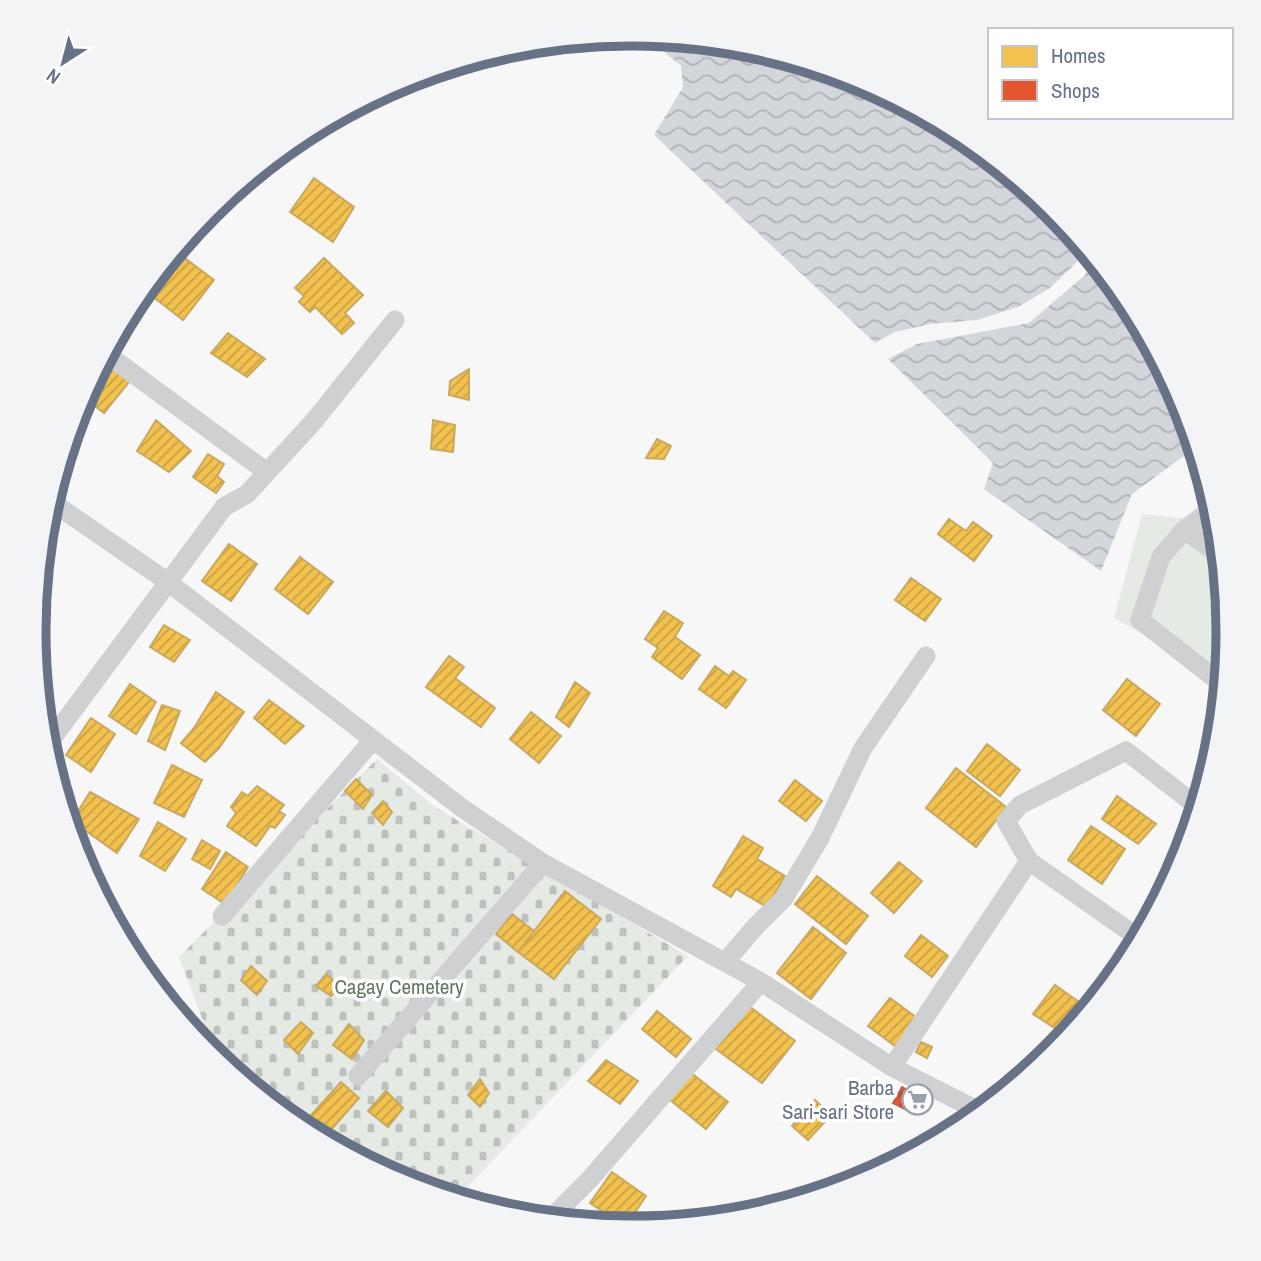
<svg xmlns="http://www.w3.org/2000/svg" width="1261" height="1261" viewBox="0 0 1261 1261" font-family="'Archivo Narrow',sans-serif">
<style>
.green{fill:#e6eae5}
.cemetery{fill:url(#cemetery-stones)}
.water{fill:url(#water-waves)}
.homes{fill:url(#homes-hatch);stroke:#c8a95f;stroke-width:2}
.shops{fill:url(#shops-hatch);stroke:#be5f49;stroke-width:2}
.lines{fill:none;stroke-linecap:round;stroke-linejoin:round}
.minor{stroke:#cfd0d2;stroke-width:19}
.labels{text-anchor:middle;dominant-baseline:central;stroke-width:7;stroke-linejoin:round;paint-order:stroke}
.park-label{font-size:21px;fill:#627963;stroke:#fff}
.poi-label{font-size:21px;fill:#677287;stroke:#fff;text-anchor:end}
.rim{fill:none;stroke:#677287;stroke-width:9}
</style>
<defs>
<pattern id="cemetery-stones" width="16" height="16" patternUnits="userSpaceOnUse" patternTransform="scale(1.75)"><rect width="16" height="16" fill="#e6eae5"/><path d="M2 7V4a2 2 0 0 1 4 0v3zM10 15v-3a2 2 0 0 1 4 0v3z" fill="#bec2bf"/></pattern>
<pattern id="water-waves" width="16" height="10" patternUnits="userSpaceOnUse" patternTransform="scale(1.75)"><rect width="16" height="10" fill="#d3d7db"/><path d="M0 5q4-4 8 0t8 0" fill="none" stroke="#afb3b7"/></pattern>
<pattern id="homes-hatch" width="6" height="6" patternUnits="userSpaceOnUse" patternTransform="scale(1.75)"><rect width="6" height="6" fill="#f2c14e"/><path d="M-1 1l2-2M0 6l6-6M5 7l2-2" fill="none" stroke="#c8a146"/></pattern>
<pattern id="shops-hatch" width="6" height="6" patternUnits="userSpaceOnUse" patternTransform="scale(1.75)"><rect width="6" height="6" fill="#e4572e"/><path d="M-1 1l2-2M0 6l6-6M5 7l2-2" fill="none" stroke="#b34a2c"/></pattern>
</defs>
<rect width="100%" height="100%" fill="#f7f7f7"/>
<path class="green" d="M1211,496l5,18 12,117 -5,48 -109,-61 28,-104 42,4z"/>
<path class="cemetery" d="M377,759l58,48 253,149 -232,243 -54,-17 -104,-55 -80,-66 -39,-104z"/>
<path class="water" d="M631,33l116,12 112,34 104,55 90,74 32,39 -4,11 -31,30 -32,19 -41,13 -47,4 -35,8 -20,11 -221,-208 29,-48 -2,-21 -19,-16 -42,-16z
M1094,258l33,41 55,103 14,45 -64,47 -31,77 -117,-82 9,-26 -105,-104 29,-15 112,-21 56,-48z"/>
<path class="homes" d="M314,178l40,29 -21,35 -43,-30z
M174,250l40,30 -31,40 -40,-31z
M324,258l39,37 -18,18 9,10 -12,11 -27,-27 -5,5 -11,-10 5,-6 -9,-8z
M228,333l37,26 -18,18 -36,-24z
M102,358l31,19 -29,36 -22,-17z
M469,369v31l-20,-5 1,-14z
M156,420l35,31 -22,21 -32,-21z
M433,420l22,5 -2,27 -22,-3z
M657,439l14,7 -7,13 -18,-1z
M208,454l16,10 -7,12 7,6 -8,11 -23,-16z
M949,519l17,12 7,-9 19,14 -18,25 -36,-27z
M229,544l28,20 -26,37 -29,-20z
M300,557l33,25 -25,32 -33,-25z
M911,578l30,21 -16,22 -30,-21z
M664,611l19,12 -8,14 25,18 -18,24 -30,-22 6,-9 -13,-9z
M164,625l26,15 -16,22 -24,-15z
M449,656l15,11 -9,11 40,30 -14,19 -55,-40z
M715,666l14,10 4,-5 13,9 -20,28 -27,-19z
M1127,679l33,25 -24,32 -33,-26z
M575,682l15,11 -21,34 -13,-10z
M130,684l26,18 -20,32 -27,-18z
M216,692l28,20 -25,36 -14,14 -24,-19 13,-15z
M269,700l35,26 -19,18 -31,-26z
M162,705l18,6 -15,39 -17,-9z
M531,712l30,24 -22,27 -29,-24z
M91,718l24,16 -24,38 -25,-17z
M987,744l33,26 -20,26 -33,-25z
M172,765l30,15 -18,37 -30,-14z
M956,768l50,39 -30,40 -50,-39z
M356,779l16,16 -9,14 -18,-18z
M795,780l27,21 -16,20 -27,-20z
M257,786l27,19 -5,6 6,4 -10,13 -5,-2 -14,20 -29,-20 9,-13 -5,-6 11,-15 6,4z
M90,792l49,27 -22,34 -45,-32z
M1117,796l39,28 -18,20 -36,-25z
M383,801l9,11 -9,13 -11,-12z
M158,822l28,17 -21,32 -25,-15z
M1091,826l34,23 -23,35 -34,-24z
M743,836l20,12 -6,11 28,17 -18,31 -31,-18 -5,8 -18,-11z
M202,840l18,11 -10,18 -18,-10z
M226,852l22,15 -23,37 -23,-15z
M899,862l23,19 -28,32 -23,-20z
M817,876l51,40 -22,28 -51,-40z
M565,891l36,28 -47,60 -36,-27z
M512,914l22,17 -16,21 -22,-18z
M813,927l33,26 -35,46 -34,-26z
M921,935l27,21 -16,21 -27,-21z
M251,966l16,15 -10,14 -16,-15z
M326,974l15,13 -10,9 -15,-10z
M1055,985l24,17 -23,27 -23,-15z
M890,998l27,20 -22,28 -27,-20z
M749,1006l46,35 -33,42 -46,-34z
M657,1011l34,28 -15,18 -34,-28z
M301,1022l12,11 -15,21 -14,-14z
M349,1024l15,16 -12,19 -19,-14z
M921,1042l11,5 -5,11 -11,-6z
M1049,1043l8,5 -22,19z
M606,1060l32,21 -18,23 -32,-23z
M690,1072l38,30 -22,27 -37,-30z
M480,1079l9,14 -9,14 -12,-12z
M341,1082l18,16 -37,42 -18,-17z
M386,1091l17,17 -15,19 -20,-16z
M815,1100l16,15 -23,25 -16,-14z
M612,1172l34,24 -21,31 -35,-24z"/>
<path class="shops" d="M902,1087l19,11 -8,15 -20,-10z"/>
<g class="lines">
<path class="minor" d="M105,353l162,119
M49,500l119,82 294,226 81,55 218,119 131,85 89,45
M1214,508l-30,22 -23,27 -21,63 82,64
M1184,530l36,25
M45,748l179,-241 23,-13 67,-73 81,-101
M222,916l151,-176
M1140,939l-111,-78 -23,-40 14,-16 106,-54 72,56
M725,962l31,-36 28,-28 36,-60 43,-90 63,-92
M892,1067l137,-206
M358,1076l185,-213
M549,1220l41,-41 171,-197"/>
</g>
<defs>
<symbol id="supermarket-ring" viewBox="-11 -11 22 22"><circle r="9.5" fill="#fff" stroke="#99a1ae" stroke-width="1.5"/><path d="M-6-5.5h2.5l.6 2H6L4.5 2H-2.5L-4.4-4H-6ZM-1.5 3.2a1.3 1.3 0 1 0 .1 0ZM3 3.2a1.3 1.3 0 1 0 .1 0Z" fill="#99a1ae"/></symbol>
</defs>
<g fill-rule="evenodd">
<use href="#supermarket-ring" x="900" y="1082" width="35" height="35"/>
</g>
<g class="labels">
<g class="park-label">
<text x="399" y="986">Cagay Cemetery</text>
</g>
<g class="poi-label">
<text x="894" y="1087">Barba<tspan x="894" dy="24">Sari-sari Store</tspan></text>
</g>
</g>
<path d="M0 0H1261V1261H0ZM46 631a585 585 0 1 1 1170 0a585 585 0 1 1-1170 0Z" fill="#f3f4f5" fill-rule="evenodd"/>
<path class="rim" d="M46 631a585 585 0 1 1 1170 0a585 585 0 1 1-1170 0Z"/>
<rect x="988" y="28" width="245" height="91" fill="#ffffff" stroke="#c2c7cf" stroke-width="2"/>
<rect x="1002" y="46" width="35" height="21" fill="#f2c14e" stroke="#c2c7cf" stroke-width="2"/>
<text x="1051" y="63" font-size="21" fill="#677287">Homes</text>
<rect x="1002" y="80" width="35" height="21" fill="#e4572e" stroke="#c2c7cf" stroke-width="2"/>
<text x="1051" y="98" font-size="21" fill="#677287">Shops</text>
<g transform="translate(63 63) rotate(216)" stroke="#ffffff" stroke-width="5" paint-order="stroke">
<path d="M0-5L12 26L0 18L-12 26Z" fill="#677287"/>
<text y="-10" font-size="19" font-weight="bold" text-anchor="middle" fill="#677287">N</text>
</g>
</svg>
